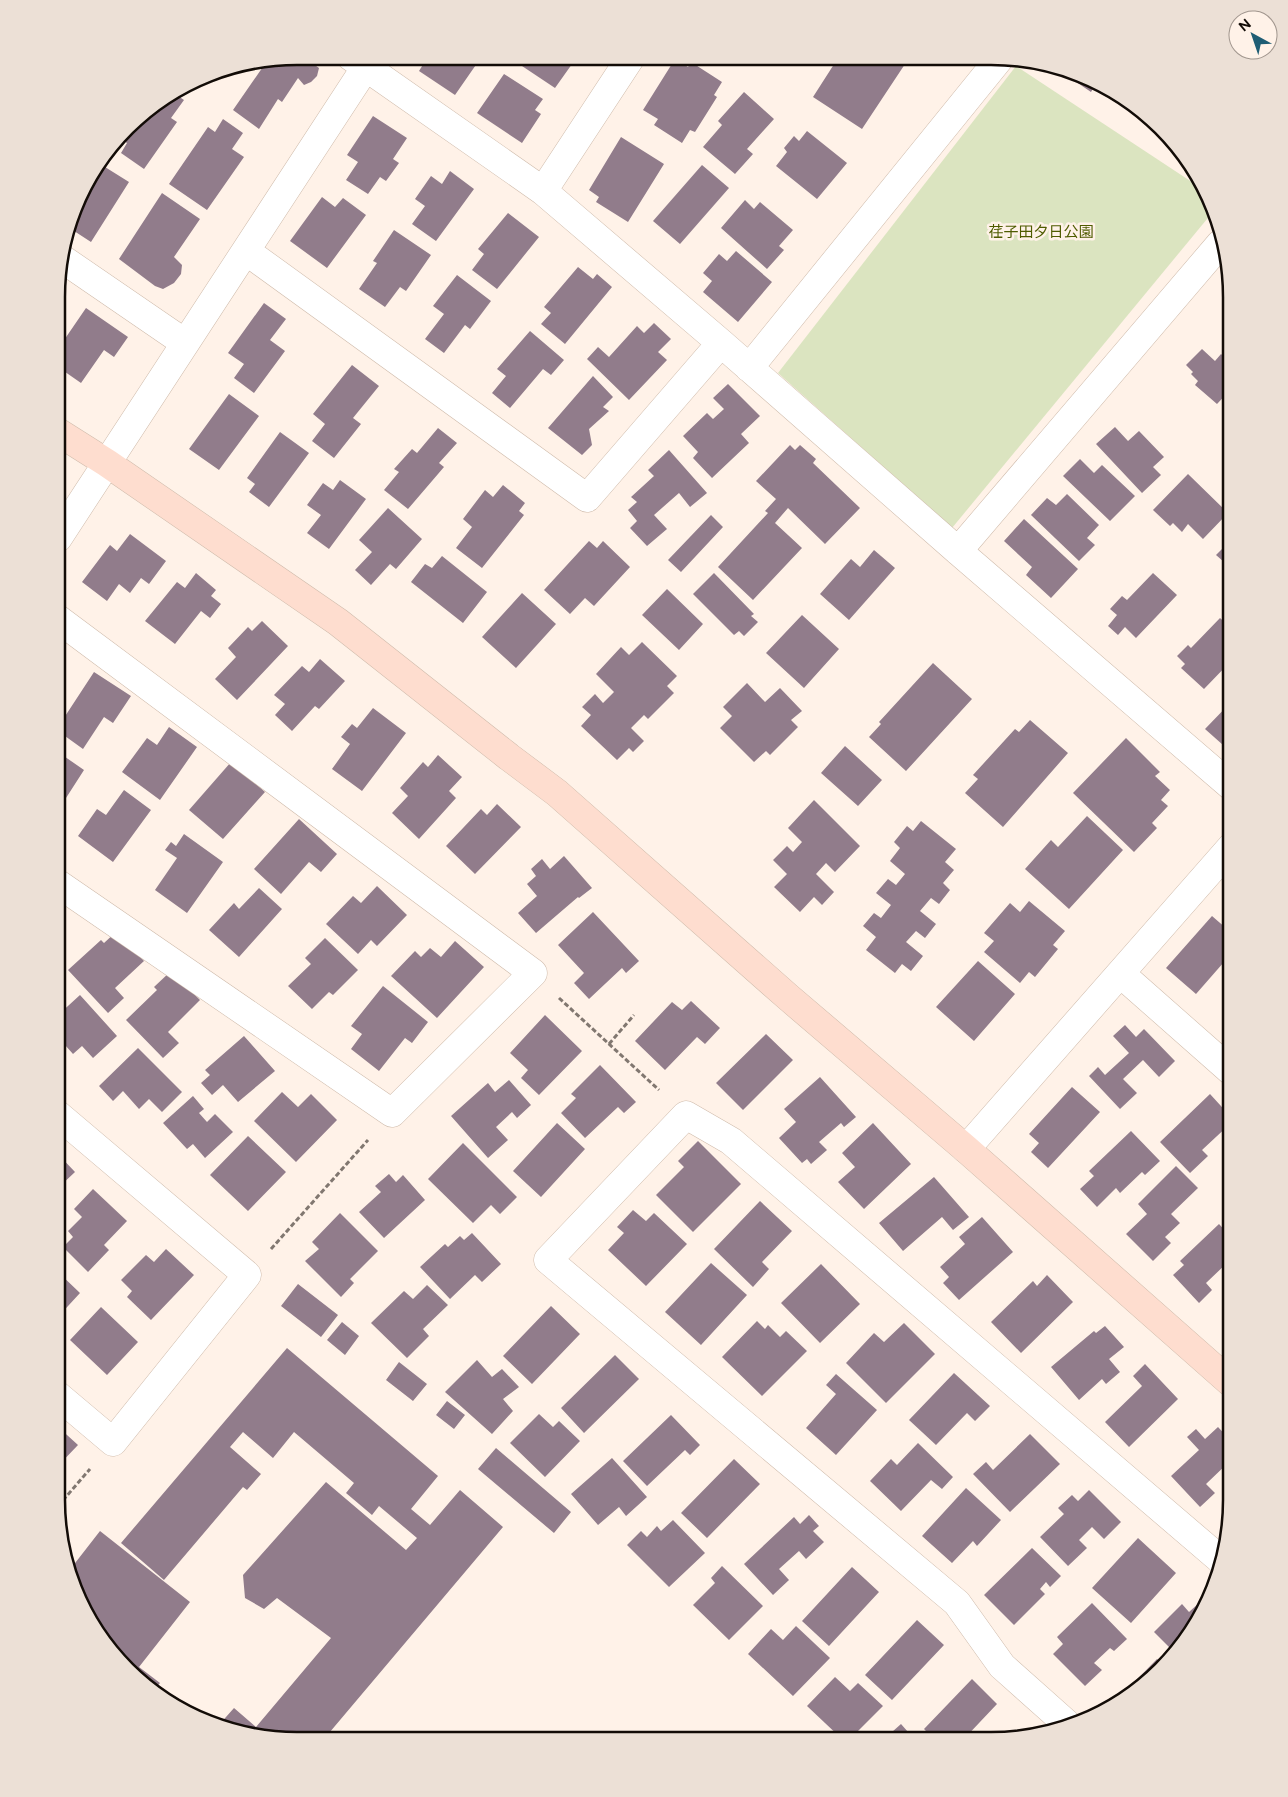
<svg xmlns="http://www.w3.org/2000/svg" width="1288" height="1797" viewBox="0 0 1288 1797" font-family="Figtree,'Noto Sans JP',sans-serif">
<style>
.green{fill:#dbe4c0}
.building{fill:#917c8b}
.lines{fill:none;stroke-linecap:round;stroke-linejoin:round}
.street-casing{stroke:#cfbbab;stroke-width:29}
.secondary-casing{stroke:#cfbbab;stroke-width:29}
.path{stroke:#817770;stroke-width:3;stroke-dasharray:5 2.5;stroke-linecap:butt}
.street{stroke:#fff;stroke-width:28}
.secondary{stroke:#feddcf;stroke-width:28}
.labels{text-anchor:middle;dominant-baseline:central;stroke-width:5;stroke-linejoin:round;paint-order:stroke}
.park-label{font-size:15px;fill:#4f5c00;stroke:#fff2e8}
.rim{fill:none;stroke:#130c07;stroke-width:2.5}
</style>
<rect width="100%" height="100%" fill="#fff2e8"/>
<path class="green" d="M1016,66l191,126 5,21 -260,315 -174,-155z"/>
<path class="building" d="M297,56h5l17,12 -2,8 -6,6 -7,3 -6,-7 -16,24 -4,-3 -19,30 -26,-19 34,-49 12,-2 3,2 2,-3z
M414,57h62l4,2 -25,36 -36,-24 5,-8z
M515,57h62l-22,31 -42,-28z
M838,58h71l-47,71 -49,-32z
M675,59l13,8 3,-5 31,20 -8,13 3,2 -22,35 -5,-2 -8,13 -28,-18 4,-6 -15,-9z
M1054,67l29,7 14,8 -6,10z
M504,74l39,25 -8,11 6,4 -19,29 -45,-30z
M744,92l30,27 -27,30 6,5 -18,20 -32,-27 19,-22 -4,-4z
M175,94l9,6 -13,18 6,4 -33,47 -23,-16 6,-10 -7,-5 18,-22z
M373,116l34,22 -14,21 6,4 -13,18 -6,-4 -12,17 -22,-14 12,-18 -11,-7z
M223,119l20,14 -11,16 12,8 -37,53 -38,-26 39,-57 7,5z
M807,131l40,32 -30,36 -41,-33 11,-14 -3,-4 10,-12 5,5z
M621,137l43,27 -36,58 -32,-20 3,-5 -10,-7z
M702,165l27,23 -49,56 -27,-23z
M105,167l24,15 -38,60 -20,-13 15,-46 6,4z
M450,171l24,18 -38,52 -24,-17 13,-18 -10,-7 16,-23 11,8z
M162,193l38,26 -26,38 8,8 -1,9 -7,9 -11,6 -8,-3 -36,-27z
M322,197l13,10 8,-9 23,17 -39,53 -37,-27z
M745,200l9,9 6,-7 33,28 -14,16 5,4 -17,19 -46,-41z
M508,213l31,24 -42,52 -25,-19 12,-16 -6,-5z
M394,230l37,25 -25,36 -6,-4 -15,20 -26,-18 18,-26 -4,-2z
M736,251l36,31 -34,40 -35,-30 9,-11 -9,-8 16,-19 8,7z
M578,267l15,12 4,-5 15,13 -47,57 -24,-20 10,-11 -7,-6z
M457,275l34,26 -21,28 -5,-4 -21,28 -19,-14 19,-25 -11,-8z
M264,303l22,16 -16,21 15,11 -31,42 -20,-15 10,-14 -16,-11z
M86,308l42,29 -14,20 -10,-7 -23,33 -23,-16v-22l2,1z
M654,323l17,16 -13,13 9,8 -38,40 -42,-41 11,-12 11,10 28,-31 7,7z
M530,331l34,29 -13,15 -8,-6 -33,39 -18,-15 14,-17 -9,-7z
M1202,349l13,12 6,-7 11,10v24l-15,16 -22,-19 3,-4 -7,-7 2,-2 -7,-7z
M352,365l27,21 -26,32 8,6 -27,34 -22,-17 13,-17 -12,-10z
M593,376l20,21 -10,10 6,4 -20,18 3,16 -10,10 -34,-27z
M728,384l32,32 -19,18 8,9 -37,35 -19,-20 5,-6 -15,-16 24,-23 6,6 11,-10 -11,-11z
M229,394l30,22 -40,54 -30,-21z
M1115,427l13,14 11,-10 25,26 -11,10 8,8 -19,18 -46,-49z
M438,428l19,15 -18,20 5,4 -36,42 -24,-19 15,-18 -5,-3 18,-20 5,4z
M280,432l29,21 -40,54 -20,-15 6,-8 -8,-6z
M790,445l5,5 5,-5 16,14 -3,4 47,45 -35,36 -37,-36 -13,15 27,25 -49,52 -35,-33 50,-54 -3,-2 11,-12 -20,-18z
M669,450l38,43 -17,14 -11,-14 -25,22 13,14 -20,17 -17,-18 7,-7 -9,-11 9,-8 -6,-5 23,-21 -6,-6z
M1080,459l14,14 8,-8 33,31 -25,25 -47,-45z
M1188,474l40,39 -25,26 -15,-15 -6,8 -9,-9 -3,3 -17,-16z
M340,480l26,19 -37,50 -22,-16 14,-18 -14,-10 16,-22 10,7z
M503,485l22,18 -6,8 5,4 -42,53 -26,-20 16,-21 -9,-8 22,-29 8,7z
M1067,494l32,31 -12,13 8,7 -16,16 -48,-46 16,-17 9,7z
M388,508l34,31 -26,30 -6,-5 -19,21 -16,-15 17,-18 -13,-12z
M711,515l12,12 -42,45 -13,-12z
M1024,519l54,50 -27,29 -25,-23 6,-8 -28,-26z
M130,534l36,27 -17,23 -8,-6 -11,15 -11,-9 -12,17 -25,-19 28,-37 7,6z
M1232,539v30l-16,-14z
M589,541l8,7 6,-7 27,26 -36,39 -9,-8 -15,16 -26,-24z
M874,550l21,18 -46,52 -29,-26 31,-35 9,8z
M442,556l45,36 -24,31 -52,-41 14,-18 7,4z
M196,573l20,17 -5,6 10,8 -11,14 -9,-7 -26,33 -30,-23 32,-39 8,6z
M714,573l40,41 -3,2 7,6 -14,14 -5,-5 -5,4 -41,-41z
M1153,573l24,22 -41,43 -11,-11 -7,8 -10,-9 9,-11 -7,-6 12,-13 5,4z
M667,589l36,35 -24,26 -37,-35z
M522,593l34,31 -40,44 -34,-31z
M802,615l37,34 -35,39 -38,-35z
M1220,618l12,11v31l-28,29 -23,-21 4,-4 -8,-8 11,-11 3,3z
M262,621l26,25 -51,54 -22,-21 21,-22 -8,-9 20,-21 4,4z
M642,642l35,34 -10,10 7,7 -26,26 -4,-4 -13,13 13,13 -11,11 -4,-4 -12,12 -36,-34 10,-11 -9,-8 13,-13 8,9 11,-11 -18,-18 25,-27 8,8z
M58,648l7,5 -7,12z
M320,659l25,22 -26,28 -4,-3 -23,25 -17,-16 10,-11 -11,-9 28,-29 7,6z
M933,663l39,36 -66,72 -37,-34 12,-13 -2,-2z
M94,672l37,24 -18,27 -9,-6 -21,32 -25,-18v-4z
M747,683l18,19 15,-14 22,23 -11,9 7,7 -28,28 -4,-4 -12,11 -34,-34 12,-12 -9,-9z
M1232,701v52l-27,-24z
M373,708l33,25 -44,58 -30,-22 18,-25 -9,-7 11,-13 5,4z
M1030,720l38,33 -65,74 -38,-34 13,-14 -5,-4 42,-46 4,3z
M169,727l28,20 -37,53 -38,-28 25,-34 10,7z
M1126,738l34,34 -5,4 15,14 -9,10 7,6 -16,17 5,5 -23,24 -61,-59z
M845,746l37,34 -24,26 -37,-33z
M58,752l26,18 -27,42z
M438,755l24,22 -13,14 7,7 -37,41 -27,-26 16,-17 -8,-8 23,-26 5,5z
M231,762l34,30 -42,47 -34,-29z
M124,790l27,20 -38,52 -35,-26 19,-27 9,6z
M814,800l46,46 -25,26 -9,-9 -10,11 18,18 -12,13 -8,-8 -14,15 -26,-25 13,-13 -14,-14 14,-14 6,6 9,-10 -14,-14z
M497,804l24,23 -46,47 -29,-28 35,-37 6,6z
M1087,816l36,34 -54,59 -44,-40 26,-29 7,7z
M299,819l38,35 -16,18 -12,-10 -28,32 -27,-25z
M921,821l35,28 -11,13 9,8 -11,13 7,7 -11,14 -8,-6 -11,13 16,13 -11,14 -9,-7 -10,11 17,14 -12,15 -9,-7 -7,9 -29,-23 10,-13 -13,-11 11,-13 7,5 10,-13 -15,-12 12,-14 8,6 9,-11 -15,-13 10,-13 -6,-6 13,-16 6,5z
M184,834l39,28 -36,51 -32,-23 22,-32 -12,-8 6,-8 5,4z
M564,856l28,32 -13,10 -1,-1 -42,36 -18,-20 19,-17 -10,-12 9,-8 -5,-7 11,-10 8,10z
M377,886l30,29 -30,31 -6,-6 -13,14 -32,-30 27,-28 8,7z
M259,888l23,21 -43,48 -30,-27 25,-27 5,6z
M1029,901l36,30 -12,14 5,4 -23,28 -6,-5 -9,11 -36,-31 10,-11 -10,-8 26,-30 10,9z
M593,912l46,49 -13,12 -4,-5 -33,31 -15,-16 10,-10 -26,-28z
M1212,916l15,13 4,-5v30l-35,40 -30,-26z
M117,931l27,30 -29,27 9,10 -16,15 -40,-43 33,-30 3,3z
M325,938l33,32 -25,25 -4,-3 -17,17 -24,-23 23,-22 -6,-6z
M455,941l29,26 -47,51 -46,-42 24,-25 6,6 9,-9 11,9z
M978,961l37,33 -41,47 -38,-34z
M171,971l29,29 -32,32 11,11 -16,15 -37,-38 31,-30 -3,-3z
M383,986l45,36 -16,21 -7,-5 -26,33 -28,-22 11,-15 -11,-8z
M80,995l37,41 -24,22 -11,-12 -9,8 -16,-18v-20z
M691,1001l29,27 -15,16 -8,-7 -32,33 -30,-29 37,-39 10,8z
M545,1015l37,36 -43,44 -18,-17 7,-8 -18,-17z
M1125,1025l11,12 8,-8 31,32 -16,16 -16,-17 -20,19 14,14 -17,16 -31,-33 9,-9 7,8 24,-22 -16,-17z
M766,1034l27,26 -50,50 -27,-27z
M244,1036l31,35 -37,31 -15,-17 -11,10 -11,-12 9,-8 -5,-5z
M138,1048l44,44 -20,20 -13,-13 -10,10 -16,-18 -10,10 -14,-15z
M600,1065l36,37 -12,11 -6,-6 -33,31 -24,-25 15,-15 -5,-4z
M820,1077l36,40 -12,10 -3,-4 -22,19 8,8 -16,14 -4,-5 -5,4 -23,-25 17,-16 -12,-13z
M509,1080l22,25 -14,13 -5,-6 -16,15 12,13 -20,18 -37,-42 37,-33 7,9z
M1072,1087l28,25 -52,56 -17,-16 8,-9 -10,-9z
M282,1092l16,15 13,-13 26,26 -41,42 -42,-41z
M1210,1094l21,23v6l-29,27 6,6 -18,17 -30,-31z
M193,1096l11,13 -5,4 8,9 8,-8 18,18 -28,26 -12,-14 -6,5 -24,-26z
M557,1123l28,26 -44,48 -28,-26z
M873,1123l38,41 -47,45 -26,-27 17,-15 -13,-14z
M1131,1131l29,30 -15,14 -3,-3 -22,21 -4,-5 -19,19 -17,-18 14,-13 -5,-5z
M248,1136l38,36 -38,39 -38,-36z
M698,1141l43,43 -48,48 -37,-37 28,-28 -6,-6z
M463,1143l54,54 -17,17 -9,-9 -18,18 -45,-44z
M57,1153l18,19 -18,17z
M1176,1166l22,22 -27,26 9,9 -15,14 6,6 -18,18 -27,-27 21,-20 -9,-10z
M389,1174l7,8 7,-7 22,25 -41,38 -25,-26 22,-20 -6,-6z
M934,1177l35,40 -16,13 -11,-13 -39,34 -24,-28z
M93,1189l34,32 -23,24 5,5 -21,22 -25,-25 10,-10 -5,-6 14,-14 -8,-8z
M760,1201l32,30 -30,31 7,7 -16,18 -39,-38z
M633,1210l13,11 8,-8 33,31 -41,42 -38,-36 16,-17 -7,-6z
M340,1213l38,38 -28,28 4,4 -13,14 -36,-36 14,-12 -7,-7z
M982,1217l31,35 -54,48 -16,-17 6,-6 -9,-10 25,-23 -6,-7z
M1219,1224l12,13v29l-3,-4 -22,21 6,7 -13,13 -26,-28 11,-10 -4,-4z
M472,1233l29,31 -19,18 -7,-7 -25,24 -30,-32 25,-23 3,3 12,-11 4,4z
M166,1249l28,26 -43,45 -24,-23 5,-6 -11,-11 25,-25 8,7z
M711,1263l36,32 -46,50 -36,-33z
M821,1264l39,40 -40,39 -39,-40z
M57,1271l23,22 -23,25z
M1047,1275l26,27 -52,51 -30,-31 42,-41 4,5z
M298,1284l40,31 -17,22 -40,-31z
M427,1285l21,20 -25,24 6,7 -22,22 -36,-35 33,-32 9,8z
M551,1306l29,28 -48,50 -29,-28z
M101,1307l37,35 -31,33 -37,-35z
M757,1321l8,8 3,-4 12,12 6,-6 21,20 -45,45 -40,-39z
M342,1322l17,14 -14,19 -18,-15z
M904,1323l31,31 -49,49 -40,-40 28,-30 10,9z
M1105,1326l19,21 -15,12 11,13 -14,12 -4,-5 -23,21 -28,-33 43,-36 2,2z
M287,1348l151,128 -27,33 19,16 30,-35 43,37 -179,212h-58l-48,-13 16,-18 22,19 75,-89 -54,-40 -13,11 -19,-11 -2,-23 83,-93 80,68 11,-12 -38,-32 -7,9 -26,-22 8,-10 -60,-51 -21,26 -30,-26 -13,15 31,27 -14,16 -4,-3 -79,93 -43,-37z
M615,1355l24,24 -55,54 -23,-25z
M477,1360l15,17 10,-8 17,18 -16,12 10,12 -21,23 -47,-42z
M399,1362l28,22 -14,17 -27,-21z
M1145,1364l33,35 -49,48 -24,-25 37,-36 -9,-10z
M954,1373l36,33 -15,15 -8,-8 -31,32 -27,-25z
M836,1374l41,36 -41,45 -30,-27 30,-34 -10,-9z
M447,1401l18,14 -11,14 -18,-14z
M539,1414l14,13 6,-6 21,20 -35,36 -35,-34z
M671,1415l29,30 -10,10 -5,-5 -38,36 -24,-25z
M56,1425l22,20 -22,23z
M1218,1427l13,14v24l-2,-3 -23,22 9,9 -15,14 -29,-31 28,-26 -12,-13 9,-8 9,10z
M1030,1434l30,30 -50,48 -37,-38 13,-12 7,8z
M918,1443l35,34 -11,12 -11,-9 -30,31 -31,-30 21,-22 6,6z
M496,1448l75,64 -17,21 -76,-64z
M612,1458l35,39 -21,19 -7,-9 -21,18 -27,-31z
M734,1459l26,25 -53,54 -26,-25z
M966,1488l35,32 -24,26 -4,-5 -21,22 -30,-27z
M1089,1490l32,32 -17,17 -12,-12 -13,13 8,8 -19,18 -28,-29 24,-23 -6,-6 14,-13 6,6z
M809,1515l10,11 -6,5 11,11 -18,17 -7,-8 -20,18 10,11 -16,15 -29,-31 50,-47 6,7z
M673,1520l32,33 -36,34 -42,-42 14,-14 6,6 10,-11 4,5z
M100,1531l90,71 -51,65 21,16 -8,9 -71,-86 -9,-39z
M1138,1538l38,35 -45,50 -39,-35z
M1032,1548l29,28 -11,11 -4,-5 -6,7 5,5 -31,31 -30,-30z
M722,1566l41,40 -34,34 -36,-35 22,-22 -4,-5z
M852,1567l27,25 -50,54 -27,-25z
M1092,1603l35,36 -13,12 -4,-3 -16,15 8,7 -17,16 -32,-32 10,-10 -6,-7z
M1199,1603l4,7 -12,24 -21,24 -3,-2 5,-6 -18,-18 28,-28 7,8z
M917,1620l27,25 -52,55 -27,-25z
M796,1626l34,32 -37,38 -45,-42 23,-25 12,11z
M1157,1659l7,6 -14,16 -42,28z
M835,1677l15,14 8,-8 25,23 -34,34h-6l-36,-34z
M972,1679l25,25 -35,37h-26l-12,-12z
M901,1724l15,17 -33,-1z"/>
<g class="lines">
<defs>
<path id="street" d="M350,56l193,135 178,152 237,208 274,236
M543,191l88,-134
M246,251l341,247 134,-155
M61,258l124,85
M749,368l251,-310
M58,538l315,-482
M958,551l262,-307
M57,883l335,230 141,-140 -475,-354
M1121,974l110,97
M966,1149l266,-303
M56,1394l57,48 134,-167 -190,-161
M1066,1723l-64,-57 -45,-63 -409,-343 138,-145 45,26 491,420"/>
<path id="secondary" d="M58,432l49,31 231,159 171,135 48,36 231,204 178,152 265,234"/>
</defs>
<use href="#street" class="street-casing"/>
<use href="#secondary" class="secondary-casing"/>
<path class="path" d="M559,998l100,92
M609,1044l25,-29
M271,1249l97,-109
M58,1506l32,-37"/>
<use href="#street" class="street"/>
<use href="#secondary" class="secondary"/>
</g>
<g class="labels">
<g class="park-label">
<text x="1041" y="232">荏子田夕日公園</text>
</g>
</g>
<path d="M0 0H1288V1797H0ZM297 65H991A232 232 0 0 1 1223 297V1500A232 232 0 0 1 991 1732H297A232 232 0 0 1 65 1500V297A232 232 0 0 1 297 65Z" fill="#ece0d6" fill-rule="evenodd"/>
<path class="rim" d="M297 65H991A232 232 0 0 1 1223 297V1500A232 232 0 0 1 991 1732H297A232 232 0 0 1 65 1500V297A232 232 0 0 1 297 65Z"/>
<g transform="translate(1253 35) rotate(320)"><circle r="24" fill="#fff2e8" stroke="#a1968e"/>
<path d="M0-4L9 19L0 12L-9 19Z" fill="#1f5d74"/>
<text y="-8" font-size="14" font-weight="bold" text-anchor="middle" fill="#130c07">N</text>
</g>
</svg>
